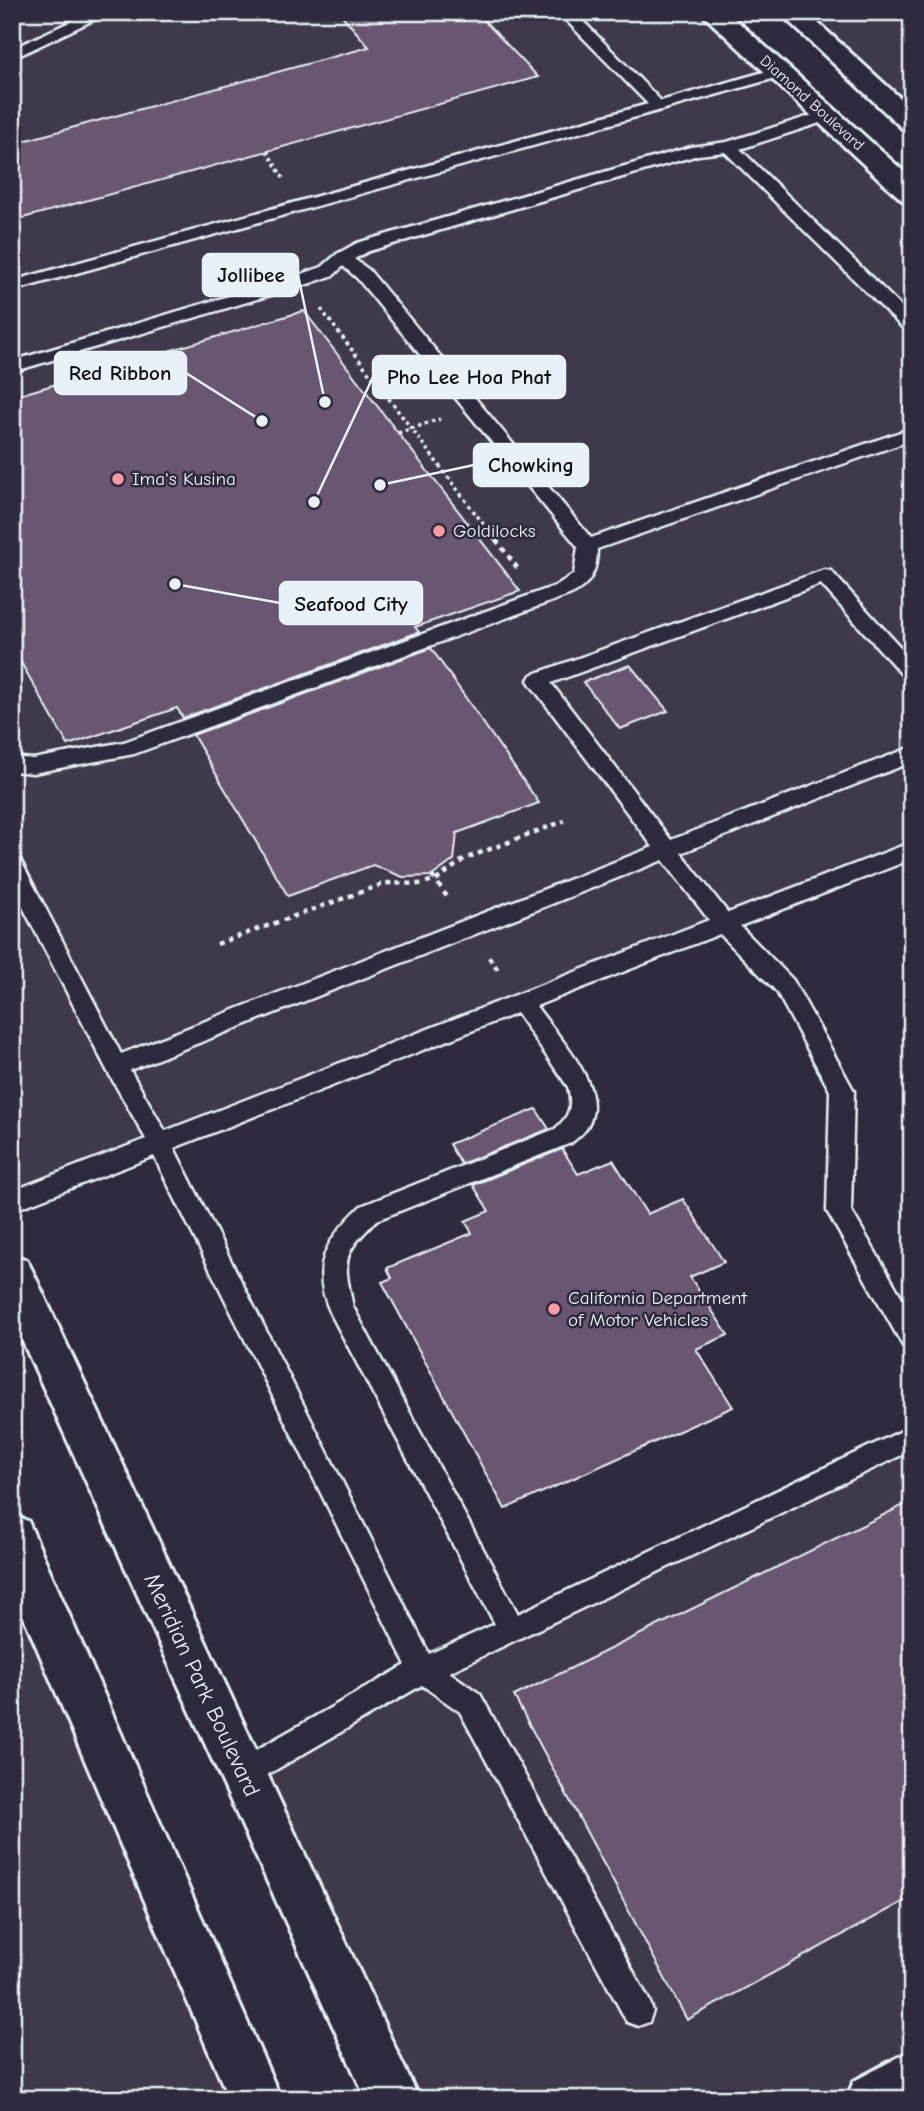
<svg xmlns="http://www.w3.org/2000/svg" width="924" height="2111" viewBox="0 0 924 2111" font-family="'Comic Neue',sans-serif">
<style>
.built{fill:#40384c}
.building{fill:#695770;stroke:#e8f1f8;stroke-width:2}
.lines{fill:none;stroke-linecap:round;stroke-linejoin:round}
.service-casing{stroke:#e8f1f8;stroke-width:5}
.minor-casing{stroke:#e8f1f8;stroke-width:6}
.secondary-casing{stroke:#e8f1f8;stroke-width:6}
.path-far1{stroke:#e8f1f8;stroke-width:3.5;stroke-dasharray:3.5 3.5;stroke-linecap:butt}
.path{stroke:#e8f1f8;stroke-width:4.5;stroke-dasharray:5 5;stroke-linecap:butt}
.service{fill:#2f2a3d;fill-rule:evenodd}
.minor{fill:#2f2a3d;fill-rule:evenodd}
.secondary{fill:#2f2a3d;fill-rule:evenodd}
.poi-dot{fill:#ff9aa2;stroke:#2f2a3d;stroke-width:2.5}
.labels{text-anchor:middle;dominant-baseline:central;stroke-width:5;stroke-linejoin:round;paint-order:stroke}
.far-street-label{font-size:16px;fill:#e8f1f8;stroke:#2f2a3d}
.poi-label{font-size:19px;fill:#e8f1f8;stroke:#2f2a3d;text-anchor:start}
.near-street-label{font-size:23px;fill:#e8f1f8;stroke:#2f2a3d}
.leader{fill:none;stroke:#e8f1f8;stroke-width:2.5}
.callout-dot{fill:#e8f1f8;stroke:#2f2a3d;stroke-width:2.5}
.callout{fill:#e8f1f8;stroke:#e8f1f8;stroke-width:2.5}
.callout-label{font-size:21px;text-anchor:middle;font-weight:bold;fill:#111}
</style>
<rect width="100%" height="100%" fill="#2f2a3d"/>
<filter id="ink" filterUnits="userSpaceOnUse"><feTurbulence type="fractalNoise" baseFrequency=".0143" numOctaves="2"/><feDisplacementMap in="SourceGraphic" scale="14" xChannelSelector="R" yChannelSelector="G"/><feConvolveMatrix kernelMatrix="1 2 1 2 8 2 1 2 1" color-interpolation-filters="sRGB"/></filter>
<g filter="url(#ink)">
<path class="built" d="M12,12h700l200,182v656l-900,351z
M791,12h121v111z
M912,1437v639l-40,23h-479l-150,-326z
M12,1536l243,563h-243z"/>
<path class="building" d="M339,12h137l62,65 -526,144v-77l357,-97z
M304,311l216,280 -105,36 4,5 -236,86 -6,-10 -109,37 -56,-98v-250z
M431,648l108,155 -82,30 -3,27 -22,16 -29,1 -30,-12 -85,31 -95,-161z
M630,665l38,46 -48,18 -37,-47z
M536,1109l13,20 -88,35 -12,-20z
M562,1149l16,25 35,-14 34,54 36,-15 41,63 -34,15 38,58 -32,14 37,58 -228,102 -123,-227 10,-4 -5,-10 85,-35 -7,-12 24,-10 -16,-26z
M912,1501v396l-225,123 -173,-324z"/>
<g class="lines">
<defs>
<path id="service" d="M91,12h19l-98,47v-10z
M558,12h16l87,89 117,-33 8,5 -3,3 -771,215v-10l636,-177z
M826,111l6,2 2,3 -2,3 -92,30 172,168v15l-6,-1 -181,-179 -27,3 -329,96 -15,8 15,11 222,268 321,-110v12l-315,109c0,23 -7,37 -28,46l-435,159 -101,19 -21,-2v-14l21,2 91,-17 431,-156 19,-12 4,-27 -221,-269 -14,-12 -9,9 -23,8 -299,89v-11l287,-86 23,-8 15,-13 20,-11 334,-96 36,-5z
M824,570l7,1 81,89v20l-7,-2 -84,-94 -270,99 120,157 241,-93v15l-231,91 47,60 184,-71v17l-172,67 53,54 61,111 -3,119 61,105v34l-9,-3 -76,-135 3,-120 -53,-99 -57,-58 -184,72c21,30 75,83 51,121 -3,6 -10,11 -16,16l-194,77c-36,35 -34,39 -24,87l165,307 394,-188v24l-463,222 31,22 169,306 4,11 -4,11 -11,4 -11,-4 -167,-310 -38,-27 -169,98 -10,4 -10,-4 -4,-10 4,-10 173,-98 -252,-509 -142,55v-20l134,-52 -38,-67 -96,-186v-29l8,2 3,6 98,189 532,-207 -122,-162 -3,-5 3,-5zM663,860l46,60 -544,211 -35,-61zM517,1013l51,74c5,19 2,29 -13,42l-194,77c-36,34 -52,62 -29,110l163,308 -66,30 -255,-506z"/>
<path id="minor" d="M12,1254l15,6 6,12 386,827h-53l-354,-781z
M12,1515l16,6 253,578h-52l-217,-510z
M912,2050v49h-66l8,-18z"/>
<path id="secondary" d="M700,12h27l185,167v23l-10,-2z
M779,12h27l106,97v22l-9,-2z"/>
</defs>
<use href="#service" class="service-casing"/>
<use href="#minor" class="minor-casing"/>
<use href="#secondary" class="secondary-casing"/>
<path class="path-far1" d="M267,151l16,27
M321,309l176,233
M398,433l42,-14"/>
<path class="path" d="M496,540l23,30
M432,876l16,22
M217,944l169,-61 33,1 19,-5 26,-20 100,-38
M489,957l11,16"/>
<use href="#service" class="service"/>
<use href="#minor" class="minor"/>
<use href="#secondary" class="secondary"/>
</g>
</g>
<g class="poi-dot">
<circle cx="118" cy="479" r="7"/>
<circle cx="439" cy="531" r="7"/>
<circle cx="554" cy="1309" r="7"/>
</g>
<g class="labels">
<g class="far-street-label">
<text transform="translate(812 103) rotate(42)">Diamond Boulevard</text>
</g>
<g class="poi-label">
<text x="132" y="479">Ima's Kusina</text>
<text x="453" y="531">Goldilocks</text>
<text x="568" y="1298">California Department<tspan x="568" dy="22">of Motor Vehicles</tspan></text>
</g>
<g class="near-street-label">
<text transform="translate(202 1685) rotate(65)">Meridian Park Boulevard</text>
</g>
</g>
<path class="leader" d="M325 402L298 275M262 421L186 373M314 502L373 377M380 485L474 465M175 584L280 603"/>
<g class="callout-dot">
<circle cx="325" cy="402" r="7"/>
<circle cx="262" cy="421" r="7"/>
<circle cx="314" cy="502" r="7"/>
<circle cx="380" cy="485" r="7"/>
<circle cx="175" cy="584" r="7"/>
</g>
<g class="callout">
<rect x="203" y="254" width="95" height="42" rx="7"/>
<rect x="55" y="352" width="131" height="42" rx="7"/>
<rect x="373" y="356" width="192" height="42" rx="7"/>
<rect x="474" y="444" width="114" height="42" rx="7"/>
<rect x="280" y="582" width="142" height="42" rx="7"/>
</g>
<g class="callout-label">
<text x="251" y="282">Jollibee</text>
<text x="120" y="380">Red Ribbon</text>
<text x="469" y="384">Pho Lee Hoa Phat</text>
<text x="531" y="472">Chowking</text>
<text x="351" y="611">Seafood City</text>
</g>
<rect width="924" height="2111" fill="none" stroke="#2f2a3d" stroke-width="42"/>
<rect x="21" y="21" width="882" height="2069" fill="none" stroke="#e8f1f8" stroke-width="2.5" filter="url(#ink)"/>
</svg>
